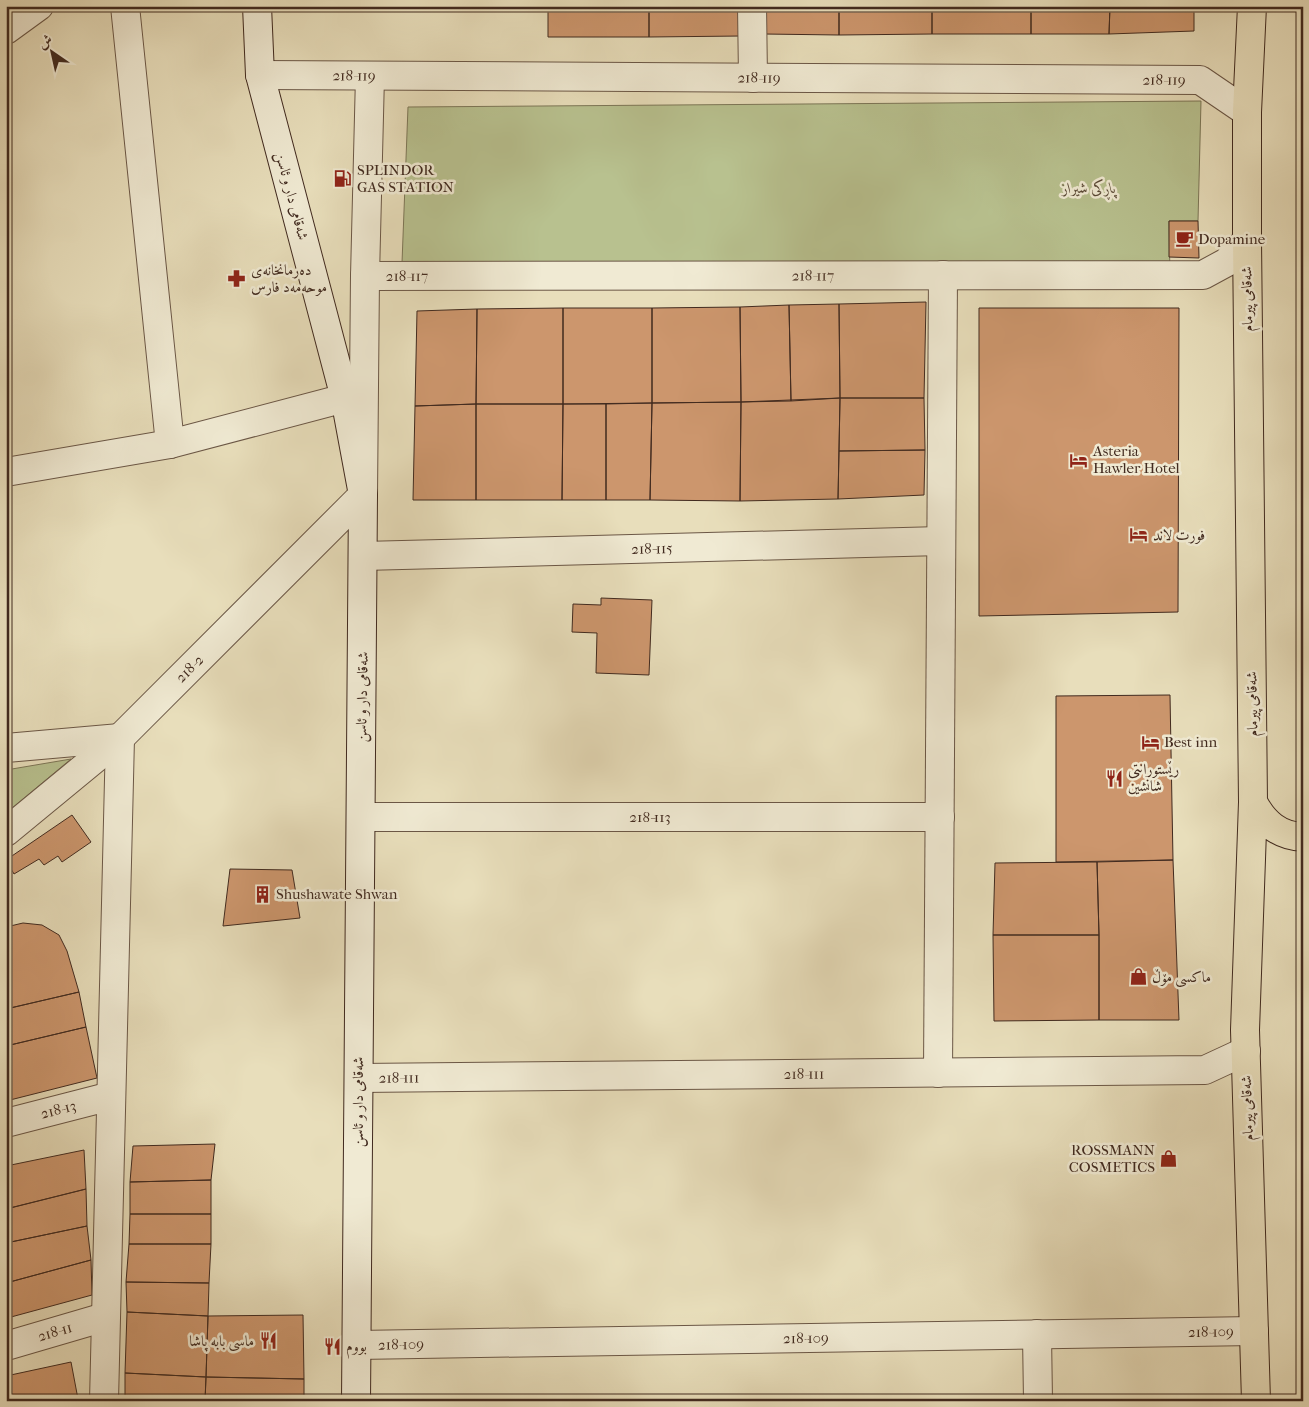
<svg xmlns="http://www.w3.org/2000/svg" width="1309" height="1407" viewBox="0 0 1309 1407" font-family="'IM FELL French Canon',Amiri,serif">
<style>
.green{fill:#b8c18f;stroke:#7c7657}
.building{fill:#cc966d;stroke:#412a1f}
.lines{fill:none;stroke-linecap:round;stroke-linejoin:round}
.street-casing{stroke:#6b5746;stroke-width:30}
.secondary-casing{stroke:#412a1f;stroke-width:30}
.highway-casing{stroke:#412a1f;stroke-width:30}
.street{stroke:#f0ead3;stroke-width:28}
.secondary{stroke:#f0ead3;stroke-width:28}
.highway{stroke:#e8debb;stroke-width:28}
.labels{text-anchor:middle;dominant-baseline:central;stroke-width:5;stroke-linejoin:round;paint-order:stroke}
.street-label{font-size:15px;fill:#412a1f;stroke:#f0ead3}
.poi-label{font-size:15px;fill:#412a1f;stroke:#f0ead3;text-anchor:start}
.park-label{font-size:15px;font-style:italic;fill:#594835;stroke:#f0ead3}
</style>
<rect width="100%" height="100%" fill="#e8debb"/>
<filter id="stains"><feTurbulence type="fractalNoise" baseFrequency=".004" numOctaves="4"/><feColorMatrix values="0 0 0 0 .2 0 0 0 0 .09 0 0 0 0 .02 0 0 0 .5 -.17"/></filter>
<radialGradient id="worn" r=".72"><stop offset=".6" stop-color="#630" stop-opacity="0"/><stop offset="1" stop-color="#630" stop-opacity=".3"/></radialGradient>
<path class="green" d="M1201,101l-3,120h-29l1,55 -768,-13 6,-156z
M71,759l-65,54v-43z"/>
<path class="building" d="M548,6h101v31h-101z
M649,6h92v30l-92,1z
M765,6h74v29l-75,-1z
M839,6h93v28l-93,1z
M932,6h99v28h-99z
M1031,6h79l-1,28h-78z
M1110,6h84v25l-85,3z
M1169,221h29l1,37 -30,-1z
M926,302l-2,96h-84l-1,-94z
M839,304l1,94 -49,3 -2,-96z
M789,305l2,96 -50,1 -1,-95z
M740,307l1,95 -89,1v-95z
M563,308v96h-87l1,-95z
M563,308h89v95l-89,1z
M979,308h200l-1,304 -199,4z
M477,309l-1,95 -61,2 2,-95z
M840,398h84l1,52 -86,1z
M840,398l-2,101 -98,2 1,-99z
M741,402l-1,99 -90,-1 2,-97z
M652,403l-2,97h-44v-96z
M476,404v96h-63l2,-94z
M476,404h87l-1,96h-86z
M563,404h43v96h-44z
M925,450l-1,45 -86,4 1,-48z
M601,598l51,2 -3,75 -53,-2 1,-40 -25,-1 1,-28 28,1z
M1170,695l3,165 -117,2v-166z
M72,815l19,27 -29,20 -4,-6 -14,9 -5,-6 -25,15 -8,-14z
M1173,860l6,160h-80v-85l-2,-73z
M1097,862l2,73h-106l2,-72z
M230,869l62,1 8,48 -77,8z
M23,923l19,2 17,10 8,16 12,41 -73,17v-82z
M993,935h106v85l-105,1z
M79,992l7,35 -80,19v-37z
M86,1027l11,51 -87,22 -4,-18v-36z
M215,1144l-4,36 -81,2 3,-36z
M84,1150l2,39 -80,20v-43z
M211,1180v34h-81v-32z
M86,1189l1,37 -81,17v-34z
M130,1214h81v30h-82z
M87,1226l4,34 -85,23v-40z
M129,1244h82l-2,39 -83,-1z
M91,1260l1,35 -81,22 -5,-17v-17z
M126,1282l83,1 -1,33 -81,-4z
M6,1300l5,17 -5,1z
M127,1312l81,4 -2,61 -81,-4z
M303,1315l1,64 -98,-2 2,-61z
M71,1362l7,37 -6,2h-66v-25z
M125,1373l81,4 -1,24 -80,-3z
M206,1377l98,2v22h-99z
M125,1398l48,3h-48z"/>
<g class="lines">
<defs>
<g id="street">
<path d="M125,6l45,438"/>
<path d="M752,6l1,72"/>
<path d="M6,30l33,-24"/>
<path id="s1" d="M260,75l940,5 47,32"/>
<path id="s2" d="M365,276l838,-1 24,-13 20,-22"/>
<path d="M6,472l164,-28 175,-46"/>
<path id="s3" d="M363,556l578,-15"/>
<path d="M6,748l114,-10 -16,663"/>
<path id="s4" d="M361,817h579"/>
<path id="s5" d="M6,832l114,-94 243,-243 2,-219 5,-200"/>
<path d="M938,1073l5,-798"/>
<path id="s6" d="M359,1078l846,-8 41,-19"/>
<path id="s7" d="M6,1123l105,-27"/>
<path d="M1037,1334l1,67"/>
<path id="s8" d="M357,1345l897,-14"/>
<path id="s9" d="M6,1346l99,-29"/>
</g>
<path id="secondary" d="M257,6l3,69 85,323 18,97 -7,906"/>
<path id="highway" d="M1252,6l-5,106v128l6,562 -8,228 11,371
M1253,802c11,21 26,34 50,35"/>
</defs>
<use href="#street" class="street-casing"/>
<use href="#secondary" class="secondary-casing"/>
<use href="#highway" class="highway-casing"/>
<use href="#street" class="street"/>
<use href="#secondary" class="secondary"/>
<use href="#highway" class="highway"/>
</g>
<defs>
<symbol id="fuel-bare" viewBox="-9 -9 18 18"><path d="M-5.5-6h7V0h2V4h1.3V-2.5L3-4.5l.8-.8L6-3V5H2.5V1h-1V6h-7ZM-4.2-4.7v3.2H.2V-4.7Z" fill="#8f2418" stroke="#f0ead3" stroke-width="2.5" paint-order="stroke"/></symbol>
<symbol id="cafe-bare" viewBox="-9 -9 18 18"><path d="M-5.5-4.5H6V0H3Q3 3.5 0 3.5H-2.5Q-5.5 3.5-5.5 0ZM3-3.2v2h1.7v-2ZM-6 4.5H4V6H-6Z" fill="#8f2418" stroke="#f0ead3" stroke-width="2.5" paint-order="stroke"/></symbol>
<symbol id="pharmacy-bare" viewBox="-9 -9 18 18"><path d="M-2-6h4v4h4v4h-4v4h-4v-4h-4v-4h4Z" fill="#8f2418" stroke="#f0ead3" stroke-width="2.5" paint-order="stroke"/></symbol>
<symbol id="hotel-bare" viewBox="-9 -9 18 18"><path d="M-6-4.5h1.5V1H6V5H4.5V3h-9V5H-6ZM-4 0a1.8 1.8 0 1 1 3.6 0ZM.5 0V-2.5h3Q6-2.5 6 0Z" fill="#8f2418" stroke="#f0ead3" stroke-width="2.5" paint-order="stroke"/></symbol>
<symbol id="restaurant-bare" viewBox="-9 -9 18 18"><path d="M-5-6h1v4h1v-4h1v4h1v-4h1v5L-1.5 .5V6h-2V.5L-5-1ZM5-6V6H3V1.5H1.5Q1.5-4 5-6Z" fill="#8f2418" stroke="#f0ead3" stroke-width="2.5" paint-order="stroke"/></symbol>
<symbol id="building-bare" viewBox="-9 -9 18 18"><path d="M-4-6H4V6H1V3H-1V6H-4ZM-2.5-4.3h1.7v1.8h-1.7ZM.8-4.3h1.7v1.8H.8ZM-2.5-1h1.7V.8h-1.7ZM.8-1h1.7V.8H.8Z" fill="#8f2418" stroke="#f0ead3" stroke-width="2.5" paint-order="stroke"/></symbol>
<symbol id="shop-bare" viewBox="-9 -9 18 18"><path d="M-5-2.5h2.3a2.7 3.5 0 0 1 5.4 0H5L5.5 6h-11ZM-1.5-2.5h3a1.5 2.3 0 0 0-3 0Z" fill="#8f2418" stroke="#f0ead3" stroke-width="2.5" paint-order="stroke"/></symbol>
</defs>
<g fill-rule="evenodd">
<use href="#fuel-bare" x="330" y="166" width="25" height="25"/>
<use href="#cafe-bare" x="1172" y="226" width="25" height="25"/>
<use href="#pharmacy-bare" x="224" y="266" width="25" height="25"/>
<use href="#hotel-bare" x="1066" y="448" width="25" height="25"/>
<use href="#hotel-bare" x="1126" y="522" width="25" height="25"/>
<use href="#hotel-bare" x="1138" y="730" width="25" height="25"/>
<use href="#restaurant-bare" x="1102" y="766" width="25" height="25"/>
<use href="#building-bare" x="250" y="882" width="25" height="25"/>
<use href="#shop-bare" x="1126" y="964" width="25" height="25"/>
<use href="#shop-bare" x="1156" y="1146" width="25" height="25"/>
<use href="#restaurant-bare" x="256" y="1328" width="25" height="25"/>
<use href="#restaurant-bare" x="320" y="1334" width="25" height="25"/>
</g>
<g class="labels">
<g class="street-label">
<text stroke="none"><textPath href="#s1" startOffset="94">218-119</textPath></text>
<text stroke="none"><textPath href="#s1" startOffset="499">218-119</textPath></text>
<text stroke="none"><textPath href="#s1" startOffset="904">218-119</textPath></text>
<text transform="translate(292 196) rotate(75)">شەقامی دار و ئاسن</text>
<text stroke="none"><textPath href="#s2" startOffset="448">218-117</textPath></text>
<text stroke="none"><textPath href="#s2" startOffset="42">218-117</textPath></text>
<text transform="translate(1247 299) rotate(-91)">شەقامی پیرمام</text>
<text stroke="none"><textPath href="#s3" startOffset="289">218-115</textPath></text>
<text stroke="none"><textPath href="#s5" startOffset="246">218-2</textPath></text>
<text transform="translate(362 697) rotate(-89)">شەقامی دار و ئاسن</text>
<text transform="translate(1252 704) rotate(-91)">شەقامی پیرمام</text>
<text stroke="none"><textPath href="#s4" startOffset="289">218-113</textPath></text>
<text stroke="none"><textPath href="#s6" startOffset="445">218-111</textPath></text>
<text stroke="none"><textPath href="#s6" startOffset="40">218-111</textPath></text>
<text transform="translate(358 1102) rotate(-90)">شەقامی دار و ئاسن</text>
<text transform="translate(1247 1108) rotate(-92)">شەقامی پیرمام</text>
<text stroke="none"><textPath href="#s7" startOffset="54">218-13</textPath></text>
<text stroke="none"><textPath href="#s8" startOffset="854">218-109</textPath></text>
<text stroke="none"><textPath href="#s9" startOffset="51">218-11</textPath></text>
<text stroke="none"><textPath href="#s8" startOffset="449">218-109</textPath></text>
<text stroke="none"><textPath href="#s8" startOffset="44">218-109</textPath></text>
</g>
<g class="poi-label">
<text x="357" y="170">SPLINDOR<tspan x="357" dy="17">GAS STATION</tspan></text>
<text x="1198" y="239">Dopamine</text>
<text x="251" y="270">دەرمانخانەی<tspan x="251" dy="17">موحەمەد فارس</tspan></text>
<text x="1093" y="451">Asteria<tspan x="1093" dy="17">Hawler Hotel</tspan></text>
<text x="1153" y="535">فورت لاند</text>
<text x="1164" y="742">Best inn</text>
<text x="1128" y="769">رێستورانتی<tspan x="1128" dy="17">شانشین</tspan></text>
<text x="276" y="894">Shushawate Shwan</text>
<text x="1152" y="977">ماكسی مۆڵ</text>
<text x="1155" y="1150" text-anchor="end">ROSSMANN<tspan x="1155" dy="17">COSMETICS</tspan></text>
<text x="254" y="1341" text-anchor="end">ماسی بابە پاشا</text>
<text x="346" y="1346">بووم</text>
</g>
<g class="park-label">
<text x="1089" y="188">پاڕکی شیراز</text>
</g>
</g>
<rect width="1309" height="1407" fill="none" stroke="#e8debb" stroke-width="25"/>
<rect x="8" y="8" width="1294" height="1392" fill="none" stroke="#412a1f" stroke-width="2.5"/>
<rect x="12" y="12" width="1284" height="1382" fill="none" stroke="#412a1f"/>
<g transform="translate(52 52) rotate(326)" stroke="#f0ead3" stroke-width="4" paint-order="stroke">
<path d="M0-4L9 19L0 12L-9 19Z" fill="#412a1f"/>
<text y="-8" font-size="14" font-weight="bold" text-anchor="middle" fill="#412a1f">ش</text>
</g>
<rect width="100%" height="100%" filter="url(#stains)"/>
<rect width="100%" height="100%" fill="url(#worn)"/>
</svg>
